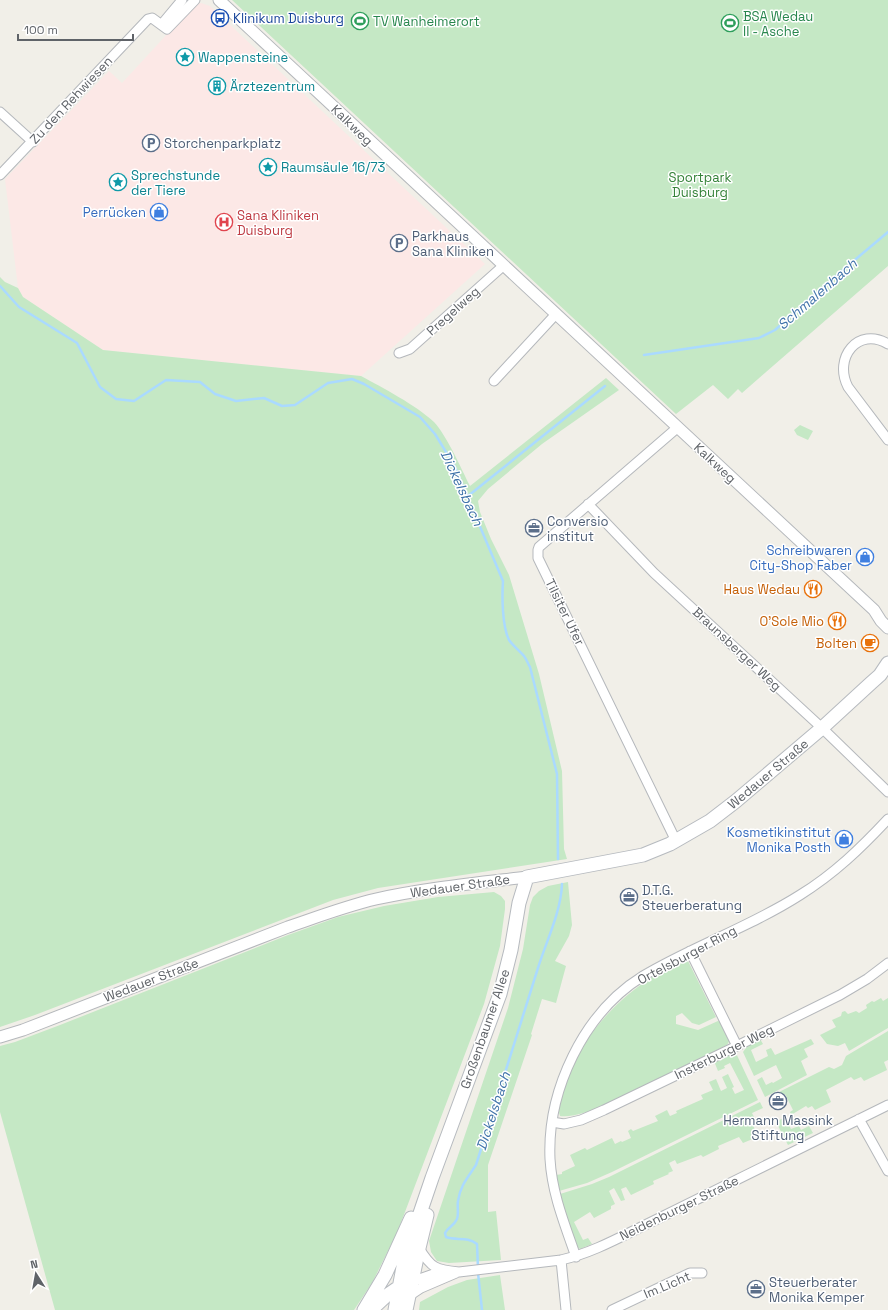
<svg xmlns="http://www.w3.org/2000/svg" width="888" height="1310" viewBox="0 0 888 1310" font-family="'Space Grotesk',sans-serif">
<style>
.medical{fill:#fce8e6}
.green{fill:#c5e8c5}
.lines{fill:none;stroke-linecap:round;stroke-linejoin:round}
.stream{stroke:#aadaff;stroke-width:2.5}
.minor-casing{stroke:#b5b8bc;stroke-width:11}
.tertiary-casing{stroke:#b5b8bc;stroke-width:13}
.secondary-casing{stroke:#b6babf;stroke-width:15}
.minor{stroke:#fff;stroke-width:9}
.tertiary{stroke:#fff;stroke-width:11}
.secondary{stroke:#fff;stroke-width:13}
.labels{text-anchor:middle;dominant-baseline:central;stroke-width:3;stroke-linejoin:round;paint-order:stroke}
.leisure-label{font-size:13px;fill:#27864d;stroke:#fff;text-anchor:start}
.transit-label{font-size:13px;fill:#164399;stroke:#fff;text-anchor:start}
.culture-label{font-size:13px;fill:#0d838f;stroke:#fff;text-anchor:start}
.street-label{font-size:13px;fill:#5f6368;stroke:#fff}
.service-label{font-size:13px;fill:#4e5e75;stroke:#fff;text-anchor:start}
.park-label{font-size:13px;fill:#348238;stroke:#fff}
.shop-label{font-size:13px;fill:#366cbe;stroke:#fff;text-anchor:end}
.health-label{font-size:13px;fill:#be3a42;stroke:#fff;text-anchor:start}
.food-label{font-size:13px;fill:#c56008;stroke:#fff;text-anchor:end}
.water-label{font-size:14px;font-style:italic;fill:#4174aa;stroke:#fff}
</style>
<rect width="100%" height="100%" fill="#f1efe8"/>
<path class="medical" d="M201,3l9,3 275,258 -124,112 -258,-26 -80,-53 -5,-9 -13,-109 104,-108 13,12 72,-78z"/>
<path class="green" d="M232,0h656v266l-146,127 -4,-4 -10,10 -15,-14 -37,29z
M0,277l5,5 13,6 5,9 80,53 258,26c22,12 55,29 73,46 13,14 27,46 36,64l136,-108 13,12 -77,54 -54,45 -10,12 2,11 11,27 18,36 30,99 23,97 2,78 3,10 -189,29 -45,12 -298,115 -35,12z
M800,425l13,6 -5,9 -11,-5 -3,-5z
M568,882l4,43 -3,11 -14,25 11,5 -10,37 -14,-4 -11,35 1,1 -44,130v47l8,-1 5,49 -52,3 -12,-2 -6,-9 -2,-11 79,-233 15,-59 7,-44 3,-8 6,-6 9,-5z
M494,892l7,4 4,5v8l-5,37 -16,58 -87,229 -25,50 -18,27h-299l-55,-198v-66l15,-4 45,-17 228,-90 50,-18 46,-11 54,-9z
M688,961l28,56 -17,8 -7,-2 -10,-10 -6,3v8l22,6 20,-9 3,1 9,18 -3,5c-25,13 -51,25 -77,38 -22,11 -66,36 -90,33 -3,-7 1,-16 3,-23 12,-49 48,-89 89,-116 11,-7 23,-15 36,-16z
M881,998l2,3 5,-3v30l-39,23 -4,-8 -7,3 -11,-2 -7,-9 16,-8 -4,-7 9,-4 1,-4 3,-1 3,3 8,-3 3,2 8,-5 -1,-3 6,-4 2,1z
M888,1031v29l-4,2 3,8 -23,11 -3,-4 -7,3 -3,-3 -25,13 5,12 -16,8 -3,-4 -4,2 -2,-2 -15,9 -1,-3 3,-2 -8,-16 -4,1 -2,-3 50,-25 5,2 8,-4 4,-9z
M760,1039l3,5 -12,6 5,12 12,-6 -2,-6 5,-2 4,7 36,-16 3,5 -10,5 4,8 -7,4 6,14 -42,22 -8,-17 5,-3 4,8 6,-3 1,1 9,-5 -6,-13 -22,11 -11,-24 5,-7z
M735,1051l23,49 -146,72 -25,11 -28,8 -3,-16 6,-1v-2l13,-6 -5,-11 15,-7 2,2 25,-12 3,6 6,-3 1,1 9,-4 -3,-7 3,-2 2,2 25,-10 -3,-5 12,-6 3,6 7,-3 -1,-2 27,-12 -2,-4 12,-5 -4,-8 7,-3 5,12 6,-3 -5,-11 6,-3 6,13 -2,1 3,6 9,-4 -14,-27 -6,3 1,2 -7,3 -4,-10z
M760,1102l3,6 -11,5 4,8 -4,2 5,11 -3,2 1,2 -12,5 -4,-6 -21,9 1,3 -16,8 -2,-2 -24,9 -2,-4 -6,3 4,8 -5,2 1,1 -16,7 1,3 -23,11 -5,-8 -5,2 4,11 -4,1 -7,-13 -5,3 6,13 -4,2v3l-17,9 -4,-6 -16,10 9,18 5,-2 4,6 -12,5 -3,-2 -14,-39 -3,-14 32,-10 17,-7z
M785,1117l6,12 8,-3 2,4 8,-4 4,7 -25,12 -12,-23z
M500,1275l5,35h-86l1,-8 28,-15 19,-7z"/>
<g class="lines">
<path class="stream" d="M0,286l19,21 58,36 23,44 16,12 18,2 32,-21 34,2 15,12 21,7 28,-3 18,8 13,-1 33,-22 24,-4 12,5 56,33 15,17 19,31 49,116c-1,15 -1,45 6,59 4,6 11,11 15,16 3,4 4,8 6,11l27,107 1,85
M644,355l115,-17 16,-8 69,-61 44,-37
M468,496l137,-110
M478,1268l-1,-24c-10,-8 -21,-3 -31,-7l-1,-4c3,-6 9,-7 12,-14 2,-5 0,-12 1,-18 2,-15 10,-24 18,-36 21,-66 41,-131 62,-197 8,-26 23,-56 24,-84
M478,1273l4,37"/>
<defs>
<path id="minor" d="M162,24l20,-24
M0,112l33,30
M0,175l148,-156 4,-1 15,11 28,-29
M888,344c-30,-18 -55,14 -40,43l40,53
M399,353l11,-4 93,-83
M494,381l62,-67
M588,504l66,69 168,155 66,64
M676,841l-138,-283v-8l1,-3 138,-119
M690,951l47,95
M859,1119l29,52
M552,1122l12,2 17,-4 23,-10 133,-64 103,-51 27,-16 21,-16
M419,1248c12,20 17,22 40,24l102,-12c26,-6 48,-17 72,-29l255,-126
M576,1257c-11,-32 -24,-63 -26,-98 -3,-68 33,-146 93,-183 50,-30 107,-49 157,-81 34,-21 61,-47 88,-76
M561,1260l5,50
M408,1283l34,-12
M409,1296l12,-8 35,-15
M612,1310l78,-37h12"/>
<path id="tertiary" d="M219,0l655,610 7,11 7,7
M0,1037l23,-7 265,-103c29,-10 58,-21 88,-28 50,-11 101,-16 151,-22"/>
<path id="secondary" d="M364,1310l21,-35 26,-57
M371,1310l15,-14 13,-9
M395,1310l8,-43 12,-39 17,-50 68,-184 11,-44 8,-47 8,-26 116,-22 27,-11 40,-23 26,-20 86,-73 49,-45 9,-8 8,-12
M406,1310l13,-62 8,-33"/>
</defs>
<use href="#minor" class="minor-casing"/>
<use href="#tertiary" class="tertiary-casing"/>
<use href="#secondary" class="secondary-casing"/>
<use href="#minor" class="minor"/>
<use href="#tertiary" class="tertiary"/>
<use href="#secondary" class="secondary"/>
</g>
<defs>
<symbol id="bus-ring" viewBox="-11 -11 22 22"><circle r="9.5" fill="#fff" stroke="#1a4fb4" stroke-width="1.5"/><path d="M-5-6H5V4H4V6H2V4H-2V6H-4V4H-5ZM-3.5-4V0h7V-4ZM-3.5 1.2v1.5H-2V1.2ZM2 1.2v1.5H3.5V1.2Z" fill="#1a4fb4"/></symbol>
<symbol id="stadium-ring" viewBox="-11 -11 22 22"><circle r="9.5" fill="#fff" stroke="#2e9e5b" stroke-width="1.5"/><path d="M0-5a6.5 5 0 1 0 0 10a6.5 5 0 1 0 0-10ZM-3.5-1.8h7v3.6h-7Z" fill="#2e9e5b"/></symbol>
<symbol id="sight-ring" viewBox="-11 -11 22 22"><circle r="9.5" fill="#fff" stroke="#0f9aa8" stroke-width="1.5"/><path d="M0-6L1.8-2.2L6-1.7L2.9 1.2L3.7 5.4L0 3.3L-3.7 5.4L-2.9 1.2L-6-1.7L-1.8-2.2Z" fill="#0f9aa8"/></symbol>
<symbol id="building-ring" viewBox="-11 -11 22 22"><circle r="9.5" fill="#fff" stroke="#0f9aa8" stroke-width="1.5"/><path d="M-4-6H4V6H1V3H-1V6H-4ZM-2.5-4.3h1.7v1.8h-1.7ZM.8-4.3h1.7v1.8H.8ZM-2.5-1h1.7V.8h-1.7ZM.8-1h1.7V.8H.8Z" fill="#0f9aa8"/></symbol>
<symbol id="parking-ring" viewBox="-11 -11 22 22"><circle r="9.5" fill="#fff" stroke="#5c6f8a" stroke-width="1.5"/><path d="M-3.5-5.5H1a3.5 3.5 0 0 1 0 7H-1V5.5H-3.5ZM-1-3.4V-.6H.8a1.4 1.4 0 0 0 0-2.8Z" fill="#5c6f8a"/></symbol>
<symbol id="shop-ring" viewBox="-11 -11 22 22"><circle r="9.5" fill="#fff" stroke="#3f7fe0" stroke-width="1.5"/><path d="M-5-2.5h2.3a2.7 3.5 0 0 1 5.4 0H5L5.5 6h-11ZM-1.5-2.5h3a1.5 2.3 0 0 0-3 0Z" fill="#3f7fe0"/></symbol>
<symbol id="hospital-ring" viewBox="-11 -11 22 22"><circle r="9.5" fill="#fff" stroke="#e0444e" stroke-width="1.5"/><path d="M-5-5h3v3.5h4V-5h3V5h-3V1.5h-4V5h-3Z" fill="#e0444e"/></symbol>
<symbol id="office-ring" viewBox="-11 -11 22 22"><circle r="9.5" fill="#fff" stroke="#5c6f8a" stroke-width="1.5"/><path d="M-6-3h4V-5.5h4V-3h4V5H-6ZM-1-4.5V-3h2v-1.5ZM-6 0V1H6V0Z" fill="#5c6f8a"/></symbol>
<symbol id="restaurant-ring" viewBox="-11 -11 22 22"><circle r="9.5" fill="#fff" stroke="#e8710a" stroke-width="1.5"/><path d="M-5-6h1v4h1v-4h1v4h1v-4h1v5L-1.5 .5V6h-2V.5L-5-1ZM5-6V6H3V1.5H1.5Q1.5-4 5-6Z" fill="#e8710a"/></symbol>
<symbol id="cafe-ring" viewBox="-11 -11 22 22"><circle r="9.5" fill="#fff" stroke="#e8710a" stroke-width="1.5"/><path d="M-5.5-4.5H6V0H3Q3 3.5 0 3.5H-2.5Q-5.5 3.5-5.5 0ZM3-3.2v2h1.7v-2ZM-6 4.5H4V6H-6Z" fill="#e8710a"/></symbol>
</defs>
<g fill-rule="evenodd">
<use href="#bus-ring" x="210" y="8" width="20" height="20"/>
<use href="#stadium-ring" x="350" y="11" width="20" height="20"/>
<use href="#stadium-ring" x="720" y="13" width="20" height="20"/>
<use href="#sight-ring" x="175" y="47" width="20" height="20"/>
<use href="#building-ring" x="207" y="76" width="20" height="20"/>
<use href="#parking-ring" x="141" y="133" width="20" height="20"/>
<use href="#sight-ring" x="258" y="157" width="20" height="20"/>
<use href="#sight-ring" x="108" y="172" width="20" height="20"/>
<use href="#shop-ring" x="149" y="202" width="20" height="20"/>
<use href="#hospital-ring" x="214" y="212" width="20" height="20"/>
<use href="#parking-ring" x="389" y="233" width="20" height="20"/>
<use href="#office-ring" x="524" y="518" width="20" height="20"/>
<use href="#shop-ring" x="855" y="547" width="20" height="20"/>
<use href="#restaurant-ring" x="803" y="579" width="20" height="20"/>
<use href="#restaurant-ring" x="827" y="611" width="20" height="20"/>
<use href="#cafe-ring" x="860" y="633" width="20" height="20"/>
<use href="#shop-ring" x="834" y="829" width="20" height="20"/>
<use href="#office-ring" x="619" y="887" width="20" height="20"/>
<use href="#office-ring" x="768" y="1091" width="20" height="20"/>
<use href="#office-ring" x="746" y="1279" width="20" height="20"/>
</g>
<g class="labels">
<g class="leisure-label">
<text x="743" y="16">BSA Wedau<tspan x="743" dy="15">II - Asche</tspan></text>
<text x="373" y="21">TV Wanheimerort</text>
</g>
<g class="transit-label">
<text x="233" y="18">Klinikum Duisburg</text>
</g>
<g class="culture-label">
<text x="198" y="57">Wappensteine</text>
<text x="230" y="86">Ärztezentrum</text>
<text x="281" y="167">Raumsäule 16/73</text>
<text x="131" y="175">Sprechstunde<tspan x="131" dy="15">der Tiere</tspan></text>
</g>
<g class="street-label">
<text transform="translate(71 100) rotate(-47)">Zu den Rehwiesen</text>
<text transform="translate(352 125) rotate(44)">Kalkweg</text>
<text transform="translate(453 311) rotate(-42)">Pregelweg</text>
<text transform="translate(715 463) rotate(43)">Kalkweg</text>
<text transform="translate(565 612) rotate(64)">Tilsiter Ufer</text>
<text transform="translate(737 649) rotate(43)">Braunsberger Weg</text>
<text transform="translate(768 774) rotate(-40)">Wedauer Straße</text>
<text transform="translate(460 886) rotate(-8)">Wedauer Straße</text>
<text transform="translate(687 955) rotate(-28)">Ortelsburger Ring</text>
<text transform="translate(151 980) rotate(-21)">Wedauer Straße</text>
<text transform="translate(485 1029) rotate(-71)">Großenbaumer Allee</text>
<text transform="translate(724 1052) rotate(-26)">Insterburger Weg</text>
<text transform="translate(679 1208) rotate(-26)">Neidenburger Straße</text>
<text transform="translate(667 1285) rotate(-23)">Im Licht</text>
</g>
<g class="service-label">
<text x="164" y="143">Storchenparkplatz</text>
<text x="412" y="236">Parkhaus<tspan x="412" dy="15">Sana Kliniken</tspan></text>
<text x="547" y="521">Conversio<tspan x="547" dy="15">institut</tspan></text>
<text x="642" y="890">D.T.G.<tspan x="642" dy="15">Steuerberatung</tspan></text>
<text x="778" y="1120" text-anchor="middle">Hermann Massink<tspan x="778" dy="15">Stiftung</tspan></text>
<text x="769" y="1282">Steuerberater<tspan x="769" dy="15">Monika Kemper</tspan></text>
</g>
<g class="park-label">
<text x="700" y="177">Sportpark<tspan x="700" dy="15">Duisburg</tspan></text>
</g>
<g class="shop-label">
<text x="146" y="212">Perrücken</text>
<text x="852" y="550">Schreibwaren<tspan x="852" dy="15">City-Shop Faber</tspan></text>
<text x="831" y="832">Kosmetikinstitut<tspan x="831" dy="15">Monika Posth</tspan></text>
</g>
<g class="health-label">
<text x="237" y="215">Sana Kliniken<tspan x="237" dy="15">Duisburg</tspan></text>
</g>
<g class="food-label">
<text x="800" y="589">Haus Wedau</text>
<text x="824" y="621">O'Sole Mio</text>
<text x="857" y="643">Bolten</text>
</g>
<g class="water-label">
<text transform="translate(817 294) rotate(-41)">Schmalenbach</text>
<text transform="translate(462 488) rotate(65)">Dickelsbach</text>
<text transform="translate(493 1111) rotate(-72)">Dickelsbach</text>
</g>
</g>
<g transform="translate(36 1274) rotate(349)" stroke="#ffffff" stroke-width="3" paint-order="stroke">
<path d="M0-3L7 15L0 10L-7 15Z" fill="#5f6368"/>
<text y="-6" font-size="11" font-weight="bold" text-anchor="middle" fill="#5f6368">N</text>
</g>
<path d="M18 34v6h115v-6" fill="none" stroke="#5f6368" stroke-width="2"/>
<text x="24" y="34" font-size="12" fill="#5f6368" stroke="#ffffff" stroke-width="3" paint-order="stroke">100 m</text>
</svg>
